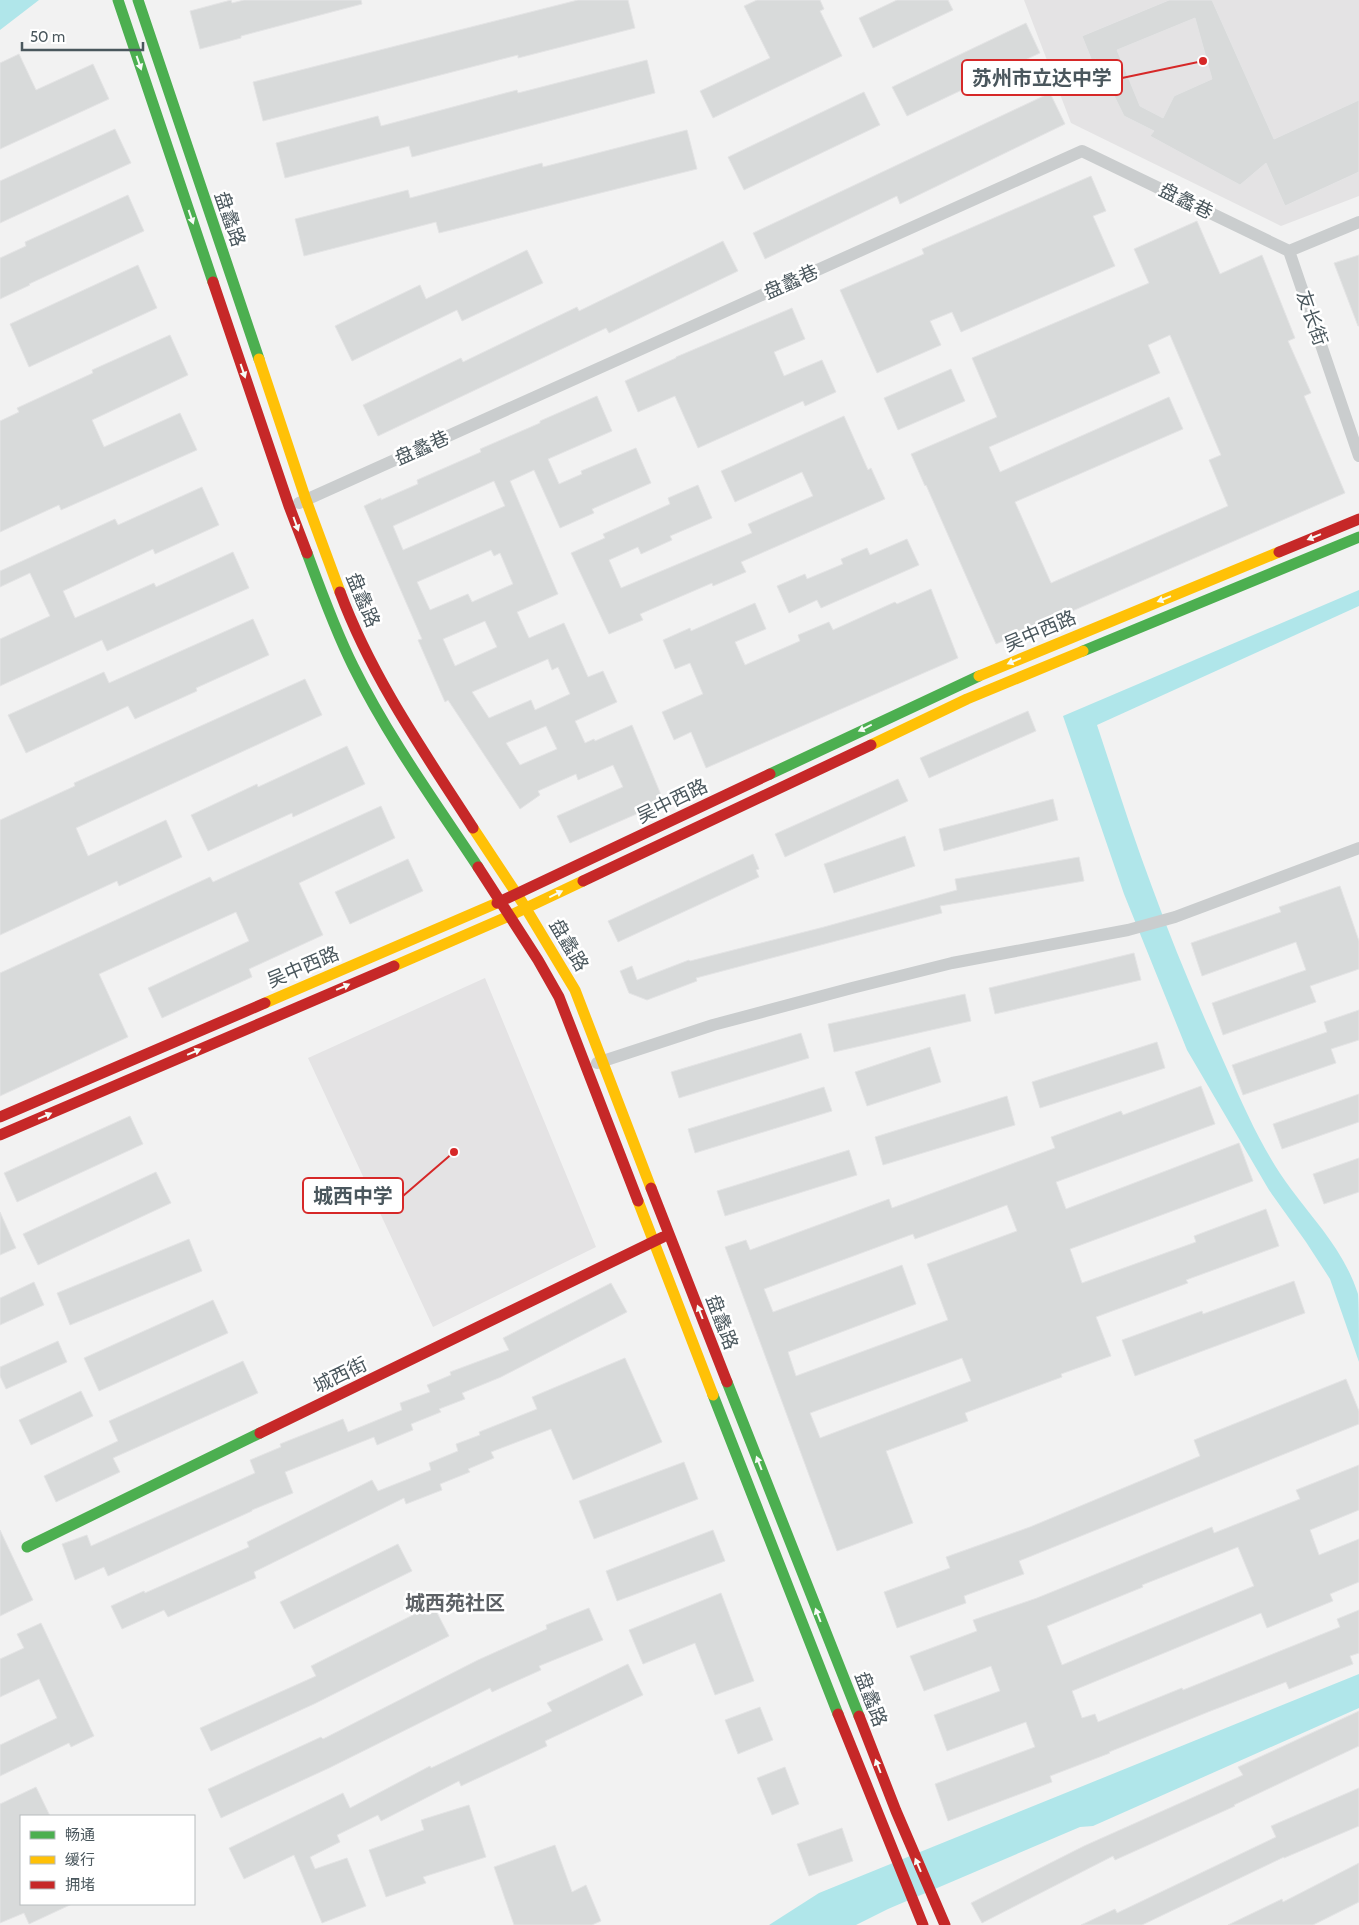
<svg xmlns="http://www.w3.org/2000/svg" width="1359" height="1925" viewBox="0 0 1359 1925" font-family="Cabin,'Noto Sans SC',sans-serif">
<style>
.education{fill:#e4e3e4}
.water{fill:#b0e6ea}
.building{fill:#d8dada;stroke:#e4e4e5;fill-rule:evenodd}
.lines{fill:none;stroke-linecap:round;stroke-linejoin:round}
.street{stroke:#cacdce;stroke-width:12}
.fast{stroke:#4caf50;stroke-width:11}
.slow{stroke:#ffc107;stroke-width:11}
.jam{stroke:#c62828;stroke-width:11}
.oneway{fill:#f6fbf6}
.labels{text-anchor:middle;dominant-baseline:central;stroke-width:5;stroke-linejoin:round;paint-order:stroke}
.street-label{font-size:19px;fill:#4a575d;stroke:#fff}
.neighbourhood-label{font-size:20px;font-weight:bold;fill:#5e6266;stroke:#fff}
.leader{fill:none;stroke:#d62828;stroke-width:2}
.callout-dot{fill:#d62828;stroke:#fff;stroke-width:2}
.callout{fill:#fff;stroke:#d62828;stroke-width:2}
.callout-label{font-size:20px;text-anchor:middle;font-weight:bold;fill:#4a575d}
</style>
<rect width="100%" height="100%" fill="#f2f2f2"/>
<path class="education" d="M1024,0h335v196l-78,30 -210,-103z
M485,978l111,269 -163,80 -125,-269z"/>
<path class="water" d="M0,0h39l-39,30z
M1359,590v16l-262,119c18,54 35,109 55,162 22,61 48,122 75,182 18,41 37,84 64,120 26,35 53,62 67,105 1,12 1,52 1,68l-29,-83 -24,-37 -37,-52 -82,-140 -63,-156 -61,-178z
M1359,1674v34l-266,118 -13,1 -192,82 -32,16h-87l50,-32z"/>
<path class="building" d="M231,0l1,3 12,-3h117l1,4 -121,32v2l-41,11 -10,-38z
M578,0h50l7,28 -117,30v-3l-255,66 -10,-39z
M757,0h63l4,9 -4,2 22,45 -129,62 -13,-27 70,-33 -26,-52z
M897,0h51l5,10 -80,38 -14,-30z
M1169,0h43l62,139 85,-39v72l-74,34 -19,-43 -26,22 -90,-49 4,-5 -30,-15 -28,-57 -4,2 -10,-25zM1195,18l17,61 -38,17 -11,22 -23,-12 -23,-56z
M1026,23l14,30 -133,63 -15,-29z
M19,54l17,36 57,-26 16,35 -109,50v-86z
M647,60l8,33 -243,64 -3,-11 -124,32 -9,-35 102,-27 3,10 136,-36 1,3z
M864,92l16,33 -136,65 -16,-33z
M1050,93l15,31 -165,80 -3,-8 -132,63 -12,-26z
M115,129l16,34 -131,60v-42z
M687,130l10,39 -258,64 -3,-11 -132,34 -9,-37 113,-29 2,8 132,-35 1,4z
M1091,176l15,35 -13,5 22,50 -154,66 -9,-20 -22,9 11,24 -64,28 -37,-83 84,-36 -2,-5z
M128,195l16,36 -115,53 1,1 -30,14v-41l26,-12 -1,-4z
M1197,221l23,53 42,-19 33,83 -7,3 23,52 -7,3 41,97 -349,151 -70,-159 -1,1 -14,-32 86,-37 -25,-59 177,-75 -15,-34zM1170,335l51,120 -12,5 19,46 -177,77 -36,-81 168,-73 -14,-32 -169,75 -11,-25 171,-74 -12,-28z
M723,241l15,30 -129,62 -3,-5 -228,108 -15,-31 98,-47 2,4 114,-55 2,4z
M527,250l16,33 -81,38 -5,-11 -105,51 -17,-35 85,-41 6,14z
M1359,255v71h-1l-24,-63z
M138,265l19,43 -128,59 -19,-43z
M792,308l13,31 -31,13 10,24 38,-16 14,32 -31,14 -2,-5 -105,47 -23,-52 -37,16 -13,-31 51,-23v-1z
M170,335l18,40 -96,45 12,27 76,-34 17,37 -136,60 -2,-5 -59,27v-111l19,-9 -2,-4 76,-35 -1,-3z
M951,369l14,32 -67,29 -14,-32z
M597,396l15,35 -64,28 11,25 23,-10 -1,-3 55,-23 15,35 -59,26 2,4 -34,15 -26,-58 -24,11 48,113 -41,18 12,26 35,-15 24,54 15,-6 14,31 -42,19 10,22 9,-4 1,2 37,-16 32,77 -94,41 -13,-27 66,-29 -10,-22 -35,15 -2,-6 -38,17 2,4 -20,14 -72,-109 -3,2 -27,-62 4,-1 -58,-133 17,-8v2l37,-16 -1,-4 64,-28 -1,-3 60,-26v-2zM494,481l11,25 -102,44 -10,-24zM491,550l3,6 6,-3 13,31 -41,18 -4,-8 -38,16 -13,-28zM485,621l12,26 -42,19 -12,-27zM548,659l4,11 6,-3 12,27 -35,16 -4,-10 -42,18 -17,-26zM546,726l11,23 -37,16 -14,-22z
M844,416l24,54 3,-2 14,31 -144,63 5,10 -33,14 -1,-3 -72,31 3,6 -34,14 -38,-81 34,-15 -2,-4 67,-30 -2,-6 30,-13 14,33 -42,18 2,4 -31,14 -3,-7 -29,13 12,28 131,-55 -4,-9 65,-28 -11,-24 -67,30 -14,-31z
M202,487l17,38 -64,29 -2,-5 -90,42 12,27 79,-35 2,4 77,-35 16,36 -142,63 -5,-11 -102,46v-47l50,-23 -20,-43 -30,14v-16l115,-52 3,6z
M907,539l12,26 -98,43 -4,-8 -28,13 -12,-27 28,-12 2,5 36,-15 -2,-5 26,-11 3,7z
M931,589l27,69 -252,110 -15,-36 -17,8 -12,-28 41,-18 -13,-31 -15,6 -12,-29 27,-12 1,3 64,-28 11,26 -31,13 10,23 55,-24 -2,-6 31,-13 4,8 62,-28 2,2z
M253,619l16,36 -73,33 1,3 -62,28 -7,-13 -102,47 -18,-38 96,-43 5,11z
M305,679l17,36 -246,113 12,28 78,-36 16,37 -63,29 -2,-5 -117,54v-115l75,-34 -1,-3z
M1028,711l8,20 -107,47 -9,-20z
M347,746l18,38 -72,33 -1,-4 -84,38 -17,-36 66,-31 1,3z
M898,779l10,22 -123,56 -10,-23z
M1053,799l5,21 -114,31 -5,-22z
M381,806l14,32 -96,45 24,52 -74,34 3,8 -90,41 -14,-30 101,-47 -13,-29 -137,62 29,63 -128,59v-123l210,-96 3,5z
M905,836l10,30 -81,27 -10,-29z
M753,854l6,15 -3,1 3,7 -141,65 -10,-21z
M1079,857l5,24 -144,25 2,7 -246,65 1,3 -50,19 -18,-7 -9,-22 12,-5 5,14 52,-20 1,1 134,-34 133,-37 -2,-11z
M408,859l15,32 -73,33 -15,-32z
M1340,886l19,55v28l-49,17 6,16 -93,33 -11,-32 94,-33 -10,-28 -94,34 -11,-33 90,-31 -2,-5z
M1134,953l7,27 -146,34 -6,-26z
M965,994l6,27 -137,31 -6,-28z
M1359,1010v30l-28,9 5,14 -93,32 -11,-30 95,-33 -3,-10z
M801,1033l8,25 -130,40 -8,-26z
M1157,1042l8,26 -125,40 -8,-26z
M930,1047l11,35 -74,24 -12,-34z
M1201,1086l14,38 -159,58 10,27 173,-66 14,38 -183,68 12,34 114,-41 -2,-6 72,-27 13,37 -93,34 2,3 -92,34 15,39 -50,18 1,3 -97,36 3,8 -82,30 27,72 -76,28 -112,-304 21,-7 4,10 139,-51 3,9 163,-60 -4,-11 70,-26 2,4zM1007,1205l10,26 -90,33 21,56 -152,56 -8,-24 128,-48 -14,-39 -129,47 -9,-23 149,-55 2,5zM962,1358l9,23 -151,57 -10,-25z
M824,1087l8,24 -137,42 -7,-24z
M1359,1094v28l-77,27 -9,-25z
M1007,1096l8,29 -132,40 -8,-28z
M130,1116l13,28 -126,58 -13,-29z
M849,1150l8,25 -132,41 -8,-25z
M1359,1158v34l-35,12 -11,-30z
M156,1172l15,31 -133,62 -15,-31z
M0,1212l16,36 -16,7z
M189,1239l13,32 -132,54 -13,-32z
M1294,1281l11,32 -170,63 -13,-36 80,-29 1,3z
M34,1282l10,23 -44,20v-27z
M611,1283l16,29 -126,65 -39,16 3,6 -26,10 2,3 -30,12 2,6 -36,15 -3,-8 -89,35 8,21 -41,17v1l-144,65 -4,-9 -29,13 -13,-36 25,-9 4,11 164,-73 -5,-13 31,-13 -1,-3 63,-25 5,13 54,-22 -2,-7 30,-11 -3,-7 24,-10 -1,-3 59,-22 -6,-12z
M213,1300l15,33 -129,58 -15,-33z
M58,1341l9,21 -61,27 -6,-13v-9z
M625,1358l37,84 -89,38 -22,-51 -60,23 3,6 -26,11 2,3 -30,12 2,6 -36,14 -2,-6 -150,74 2,6 -88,39 -4,-7 -42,19 -11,-23 33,-15 1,2 104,-46 -2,-5 125,-62 6,11 53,-21 -2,-7 29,-12 -2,-7 24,-9 -1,-3 58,-23 -5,-12z
M243,1361l15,32 -145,65 7,14 -64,30 -12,-26 74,-35 -9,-20z
M1346,1379l13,32v13l-340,137 5,13 -60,22 2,7 -69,25 -13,-36 66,-24 -4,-11 84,-30 170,-71 -6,-16z
M81,1391l12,25 -62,29 -12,-25z
M684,1462l14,37 -104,40 -15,-38z
M1359,1465v45l-49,20 9,25 40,-16v43l-29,12 3,7 -66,27 -6,-15 -189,78 10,27 13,-4 3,8 84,-34 1,2 157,-63 -3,-8 22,-9v43l-9,3 3,8 -64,25 -3,-7 -78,30 -99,40 1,1 -60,23 2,6 -104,39 -13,-37 100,-37 -9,-25 -79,29 -13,-36 66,-24 -9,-25 -67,25 -14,-35 67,-25 -4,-11 64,-22 175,-71 2,6 86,-34 -4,-9zM1238,1547l16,39 -192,79 -15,-39 96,-39 -1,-2z
M0,1530l33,70 -33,16z
M713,1530l12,31 -108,40 -11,-30z
M398,1544l14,27 -118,58 -14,-27z
M721,1593l33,88 -39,14 -20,-52 -52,21 -14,-34z
M433,1605l16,31 -135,68 -103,47 -11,-23 116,-52 -5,-10z
M589,1608l14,32 -64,26 2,4 -49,22 -2,-4 -161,80 -108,50 -13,-29 113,-52 2,2 155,-79 69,-31 -1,-4z
M41,1623l53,113 -23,11 -2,-4 -69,33v-31l57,-27 -18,-39 -39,18v-38l24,-11 -7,-14z
M628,1664l15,31 -98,46 2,5 -86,40 -2,-5 -78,40 -3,-6 -41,20 3,7 -30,15 5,12 32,-11 19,48 -44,17 -28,-68 -50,24 -15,-31 114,-55 7,15 80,-42 1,2 121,-57 -5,-8z
M760,1707l13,33 -35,14 -13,-34z
M1359,1711v35l-125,59 1,1 -120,54 -2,-4 -131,67 -11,-20 113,-57 159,-71 -5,-8z
M785,1767l14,37 -27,11 -15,-37z
M36,1787l14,29h-29v88h51l-43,20 -5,-11 -24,10v-119z
M1359,1788v38l-75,32v-1l-142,68h-61l34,-16 2,4 159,-76 -5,-11z
M469,1805l17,52 -63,20 3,6 -40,14 -17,-47 55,-20 -3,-10z
M842,1828l11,33 -44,15 -12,-32z
M555,1845l17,47 14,-7 15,36 -9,4h-78l-20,-58z
M1359,1863v39l-46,23h-85l54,-26 1,3z"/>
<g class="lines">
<path class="street" d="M1359,222l-70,29 70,205
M299,503l783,-352 207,100
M597,1063l116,-38 139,-37 100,-25 176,-33 47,-13 184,-69"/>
<path class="fast" d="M118,0l95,282
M138,0l121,359
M307,553c14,38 28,77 46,113 35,71 82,136 125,201
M1083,651l276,-114
M770,774l209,-98
M727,1382l132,334
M713,1395l125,319
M27,1547l233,-114"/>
<path class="slow" d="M259,359l47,141 34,92
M979,676l300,-124
M871,745l96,-46 116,-48
M473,828l49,74 53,88 76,198
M394,966l115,-50 74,-35
M265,1003l232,-100
M638,1201l75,194"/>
<path class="jam" d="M213,282l76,224 18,47
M1279,552l80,-33
M340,592c32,86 84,160 133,236
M478,867l60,93 21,37 79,204
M583,881l288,-136
M497,903l273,-129
M0,1117l265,-114
M0,1135l394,-169
M651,1188l76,194
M260,1433l403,-196
M838,1714l85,211
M859,1716l37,95 49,114"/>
</g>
<defs><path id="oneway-solid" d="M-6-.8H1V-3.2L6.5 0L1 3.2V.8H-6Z" transform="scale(1.25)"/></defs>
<g class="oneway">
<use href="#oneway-solid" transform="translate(139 63) rotate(71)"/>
<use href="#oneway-solid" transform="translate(191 217) rotate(71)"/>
<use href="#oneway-solid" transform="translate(243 371) rotate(71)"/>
<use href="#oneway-solid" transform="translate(296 524) rotate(70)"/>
<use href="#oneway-solid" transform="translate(1314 537) rotate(158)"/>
<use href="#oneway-solid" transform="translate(1164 599) rotate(158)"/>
<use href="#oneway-solid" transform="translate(1014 661) rotate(157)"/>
<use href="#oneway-solid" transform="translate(865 728) rotate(154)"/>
<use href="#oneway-solid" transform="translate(556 894) rotate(-26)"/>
<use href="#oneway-solid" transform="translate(343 987) rotate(-23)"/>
<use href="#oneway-solid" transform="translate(194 1052) rotate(-23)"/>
<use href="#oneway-solid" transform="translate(45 1116) rotate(-23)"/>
<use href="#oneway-solid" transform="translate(700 1312) rotate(-111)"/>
<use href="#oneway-solid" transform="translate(759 1463) rotate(-111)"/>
<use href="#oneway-solid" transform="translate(818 1615) rotate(-111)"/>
<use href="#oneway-solid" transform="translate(878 1766) rotate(-111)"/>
<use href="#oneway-solid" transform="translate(918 1865) rotate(-113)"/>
</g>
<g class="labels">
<g class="street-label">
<text transform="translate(1186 201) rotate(26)">盘蠡巷</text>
<text transform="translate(230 219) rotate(71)">盘蠡路</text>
<text transform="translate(791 282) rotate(-24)">盘蠡巷</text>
<text transform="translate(1312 318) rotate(71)">友长街</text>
<text transform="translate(422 448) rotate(-24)">盘蠡巷</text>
<text transform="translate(363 600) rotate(67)">盘蠡路</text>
<text transform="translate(1040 631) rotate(-23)">吴中西路</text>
<text transform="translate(672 801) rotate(-26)">吴中西路</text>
<text transform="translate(569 945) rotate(59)">盘蠡路</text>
<text transform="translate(303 967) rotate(-23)">吴中西路</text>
<text transform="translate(722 1322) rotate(69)">盘蠡路</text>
<text transform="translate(340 1375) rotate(-26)">城西街</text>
<text transform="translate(871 1699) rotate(69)">盘蠡路</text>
</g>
<g class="neighbourhood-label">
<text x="455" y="1603">城西苑社区</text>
</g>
</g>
<path class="leader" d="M1203 61L1122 78M454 1152L403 1196"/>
<g class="callout-dot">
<circle cx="1203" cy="61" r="5"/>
<circle cx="454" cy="1152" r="5"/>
</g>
<g class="callout">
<rect x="962" y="60" width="160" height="35" rx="5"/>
<rect x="303" y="1178" width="100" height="35" rx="5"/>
</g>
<g class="callout-label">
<text x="1042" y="85">苏州市立达中学</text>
<text x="353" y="1203">城西中学</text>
</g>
<rect x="20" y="1815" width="175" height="90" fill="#ffffff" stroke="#b7bcbe"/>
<rect x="30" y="1831" width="25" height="8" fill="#4caf50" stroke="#b7bcbe"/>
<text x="65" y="1840" font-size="15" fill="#4a575d">畅通</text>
<rect x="30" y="1856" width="25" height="8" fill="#ffc107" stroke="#b7bcbe"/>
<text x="65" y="1865" font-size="15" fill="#4a575d">缓行</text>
<rect x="30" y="1881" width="25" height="8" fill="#c62828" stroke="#b7bcbe"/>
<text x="65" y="1890" font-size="15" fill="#4a575d">拥堵</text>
<path d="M22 42v8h121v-8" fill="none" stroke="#4a575d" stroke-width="2.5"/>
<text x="30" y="42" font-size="15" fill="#4a575d" stroke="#ffffff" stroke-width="4" paint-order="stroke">50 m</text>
</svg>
